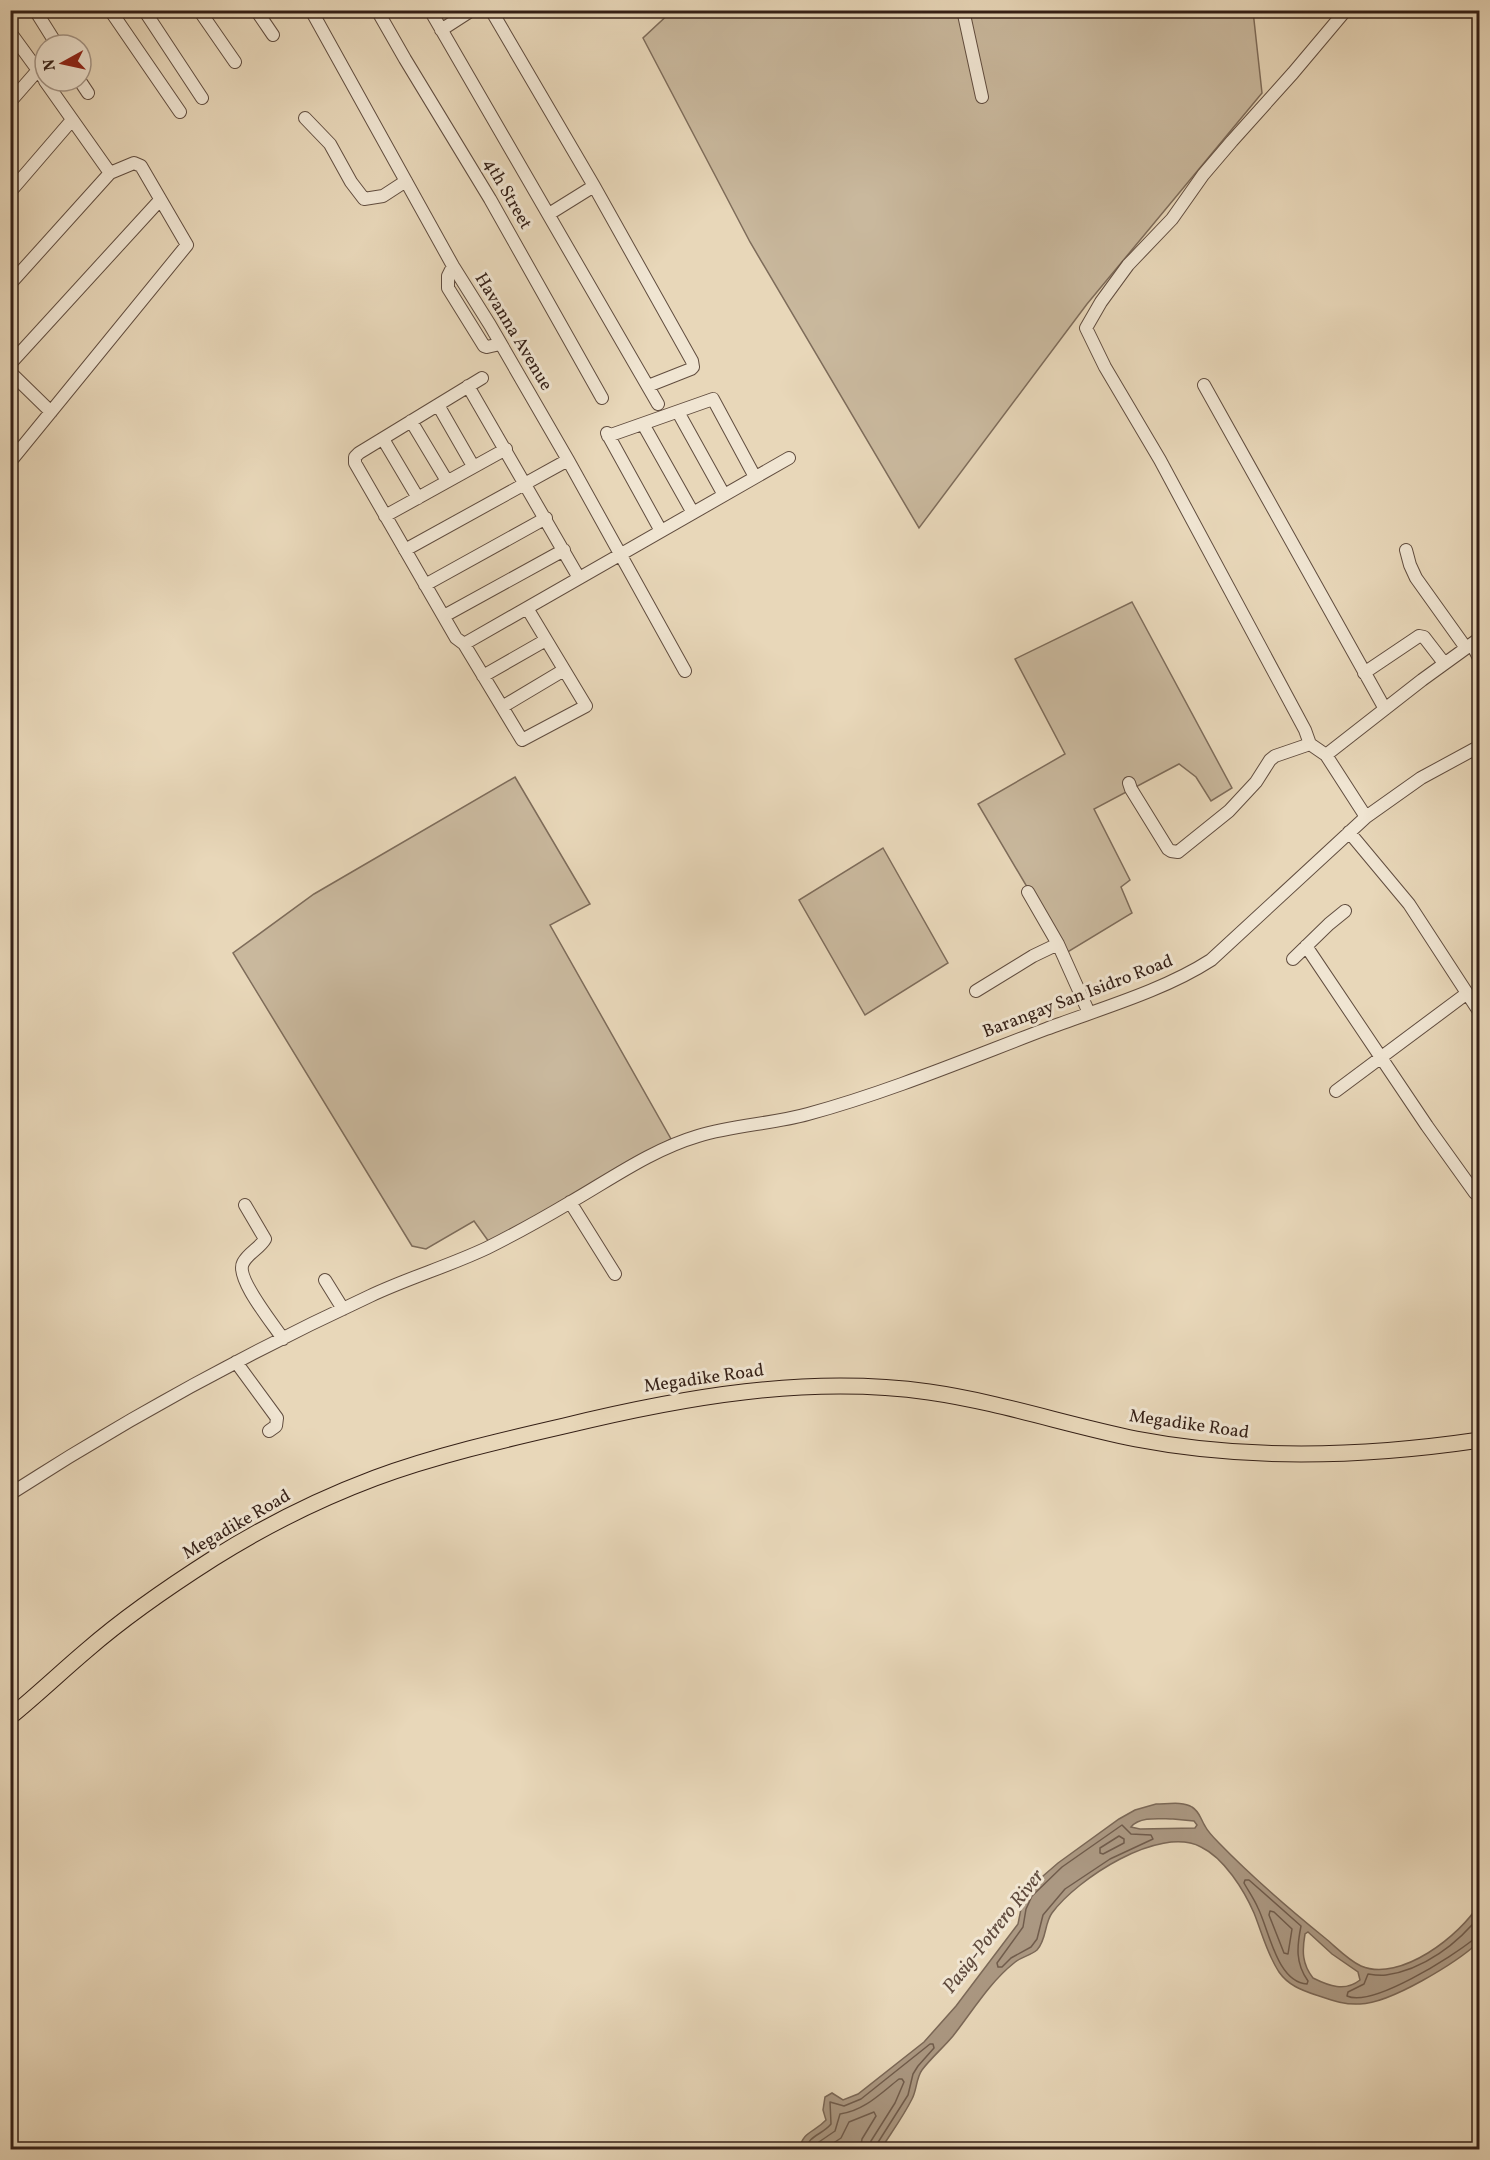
<svg xmlns="http://www.w3.org/2000/svg" width="1490" height="2160" viewBox="0 0 1490 2160" font-family="Vollkorn,serif">
<style>
.green{fill:#c9b89d;stroke:#7e6c5a;stroke-width:1.5}
.water{fill:#ab9882;stroke:#7b6857;stroke-width:1.5;fill-rule:evenodd}
.lines{fill:none;stroke-linecap:round;stroke-linejoin:round}
.shore{stroke:#705c4c;stroke-width:1.5}
.minor-casing{stroke:#614d3f;stroke-width:14}
.major-casing{stroke:#341f16;stroke-width:17}
.minor{stroke:#f0e5d2;stroke-width:12}
.major{stroke:#e8d7b9;stroke-width:15}
.labels{text-anchor:middle;dominant-baseline:central;stroke-width:6;stroke-linejoin:round;paint-order:stroke}
.street-label{font-size:18px;fill:#341f16;stroke:#f0e5d2}
.water-label{font-size:20px;font-style:italic;fill:#5e493c;stroke:#f0e5d2}
</style>
<rect width="100%" height="100%" fill="#e8d7b9"/>
<filter id="stains"><feTurbulence type="fractalNoise" baseFrequency=".00333" numOctaves="4"/><feColorMatrix values="0 0 0 0 .2 0 0 0 0 .09 0 0 0 0 .02 0 0 0 .5 -.17"/></filter>
<radialGradient id="worn" r=".72"><stop offset=".6" stop-color="#630" stop-opacity="0"/><stop offset="1" stop-color="#630" stop-opacity=".3"/></radialGradient>
<path class="green" d="M673,10l580,1 9,82 -175,211 -168,224 -169,-286 -107,-204z
M1132,602l100,186 -21,13 -15,-24 -17,-13 -85,45 36,71 -9,7 11,26 -66,40 -88,-149 87,-50 -50,-95z
M515,777l75,127 -40,21 121,214c-61,33 -120,70 -182,103l-15,-21 -48,28 -14,-3 -179,-293 81,-59z
M883,848l65,115 -83,52 -66,-115z"/>
<path class="water" d="M1156,1804c11,0 27,-3 36,3 8,5 8,11 13,19 3,6 9,12 14,17 33,34 69,65 106,95 11,9 23,22 36,28 39,17 100,-31 118,-62v38c-23,21 -88,61 -119,62 -16,1 -29,-4 -44,-9 -15,-5 -28,-10 -37,-23 -12,-18 -17,-39 -25,-59 -10,-23 -30,-55 -53,-66 -42,-22 -124,32 -149,66 -8,11 -5,26 -15,37 -7,6 -17,7 -23,13 -25,20 -42,49 -61,73 -10,12 -22,22 -31,34 -6,8 -5,20 -10,29 -9,18 -21,34 -31,50h-82c5,-19 15,-16 27,-29l-3,-10 2,-13 7,-4 11,7 15,-6 66,-52 32,-36 62,-82 5,-25 20,-23 15,-13 61,-44 16,-9zM1173,1819l21,2 3,4 -2,3 -55,1 -9,-2c9,-11 29,-8 42,-8zM1308,1932l24,22 26,18 2,8c-15,12 -31,6 -47,-2 -11,-14 -11,-27 -8,-44z"/>
<g class="lines">
<path class="shore" d="M1122,1825l9,9 20,1 2,4 -43,20 -45,30 -22,26 -6,24 -6,8 -20,11 -9,9h-4l-1,-4 26,-36 3,-18 6,-13 30,-29z
M1119,1836l5,3v4l-21,11 -3,-1v-5z
M1245,1880h4l52,46c-4,20 -6,37 7,55l-1,3c-30,-2 -38,-54 -49,-76 -4,-9 -9,-16 -14,-25z
M1270,1911l4,1 18,17 -4,25 -4,-1 -15,-38z
M1480,1915c-21,28 -57,55 -94,60 -6,1 -12,0 -18,-1l-4,10 -16,8 -1,4c25,12 106,-40 127,-57l6,-1
M805,2150c4,-15 17,-15 26,-26l-1,-22 14,4 17,-7 69,-55h3l1,4 -16,18 -5,8 -5,21 -31,49 -1,6
M813,2150l3,-6 19,-13 5,-17c24,-3 41,-21 59,-35h3l2,3 -9,21 -24,38 -2,9
M823,2150l18,-12 8,-16 25,-10 2,4 -14,23 -2,11"/>
<defs>
<path id="minor" d="M35,10l22,35
M110,10l70,102
M144,10l58,88
M199,10l36,52
M256,10l17,25
M311,10l142,256 37,59 78,135 117,211
M377,10l28,49 85,140 112,199
M430,10l228,394
M491,10l103,176 98,175 1,6 -2,2 -43,17
M963,10l19,87
M1346,10l-53,63 -61,68 -29,34 -31,44 -44,46 -27,37 -15,26 19,39 55,93 145,270 5,14 16,11 40,62
M441,30l31,-20
M10,32l35,48
M80,81l8,12
M10,102l28,-32
M305,118l25,26 21,38 13,17 19,-3 23,-15
M10,192l62,-72
M549,214l45,-28
M453,266l-5,10v12l36,58 3,1 13,-3
M10,284l100,-111
M10,364l150,-164
M10,372l41,40
M482,378l-123,75 -4,4v6l101,175 8,6 58,96 64,-34 -59,-98
M1204,385l181,324
M468,386l111,192
M438,405l35,61
M678,412l46,83
M411,421l36,60
M643,424l50,89
M607,433l54,98
M608,436l105,-37 42,78
M383,439l35,59
M10,462l177,-217 -46,-79 -7,-3 -24,10 -65,-92
M385,516l121,-67
M405,550l163,-90
M1406,550l4,15 6,13 50,70
M425,585l121,-67
M444,616l120,-66
M464,644l325,-186
M1472,644l8,16
M1364,673l55,-37 5,1 20,26
M483,676l63,-36
M502,707l62,-37
M1326,755l96,-75 58,-42
M1129,783l2,6 37,60 3,2 7,1 51,-41 27,-29 14,-22 5,-4 35,-12
M1349,832l60,72 71,109
M1028,892l30,52 31,69
M1306,946l121,180 48,67
M1293,959l36,-35 16,-13
M976,991l57,-35 25,-12
M1336,1091l130,-97
M570,1202l45,72
M245,1205l20,34c-5,9 -17,14 -22,24 -8,15 31,62 40,76
M325,1280l18,29
M236,1362l41,56 -1,8 -7,5
M10,1494c116,-75 235,-140 360,-198 38,-18 79,-30 117,-48 28,-14 55,-29 82,-45 42,-24 82,-53 129,-67 36,-11 74,-12 110,-22 81,-22 159,-55 238,-85 53,-20 117,-38 165,-69l155,-143 55,-39 59,-32"/>
<path id="major" d="M10,1717c27,-22 51,-45 77,-67 39,-34 83,-64 127,-92 51,-32 105,-59 161,-80 59,-22 128,-38 189,-52 119,-29 243,-51 365,-34 70,10 138,33 207,47 114,22 229,18 344,1"/>
</defs>
<use href="#minor" class="minor-casing"/>
<use href="#major" class="major-casing"/>
<use href="#minor" class="minor"/>
<use href="#major" class="major"/>
</g>
<g class="labels">
<g class="street-label">
<text transform="translate(507 194) rotate(60)">4th Street</text>
<text transform="translate(513 332) rotate(59)">Havanna Avenue</text>
<text transform="translate(1078 997) rotate(-21)">Barangay San Isidro Road</text>
<text transform="translate(704 1379) rotate(-8)">Megadike Road</text>
<text transform="translate(1189 1425) rotate(8)">Megadike Road</text>
<text transform="translate(237 1525) rotate(-30)">Megadike Road</text>
</g>
<g class="water-label">
<text transform="translate(994 1932) rotate(-52)">Pasig-Potrero River</text>
</g>
</g>
<rect width="1490" height="2160" fill="none" stroke="#e8d7b9" stroke-width="36"/>
<rect x="12" y="12" width="1466" height="2136" fill="none" stroke="#341f16" stroke-width="3"/>
<rect x="18" y="18" width="1454" height="2124" fill="none" stroke="#341f16" stroke-width="1.5"/>
<g transform="translate(63 63) rotate(262)"><circle r="28" fill="#f0e5d2" stroke="#a59687" stroke-width="1.5"/>
<path d="M0-4.5L10 22L0 15L-10 22Z" fill="#8f2418"/>
<text y="-9" font-size="16" font-weight="bold" text-anchor="middle" fill="#341f16">N</text>
</g>
<rect width="100%" height="100%" filter="url(#stains)"/>
<rect width="100%" height="100%" fill="url(#worn)"/>
</svg>
